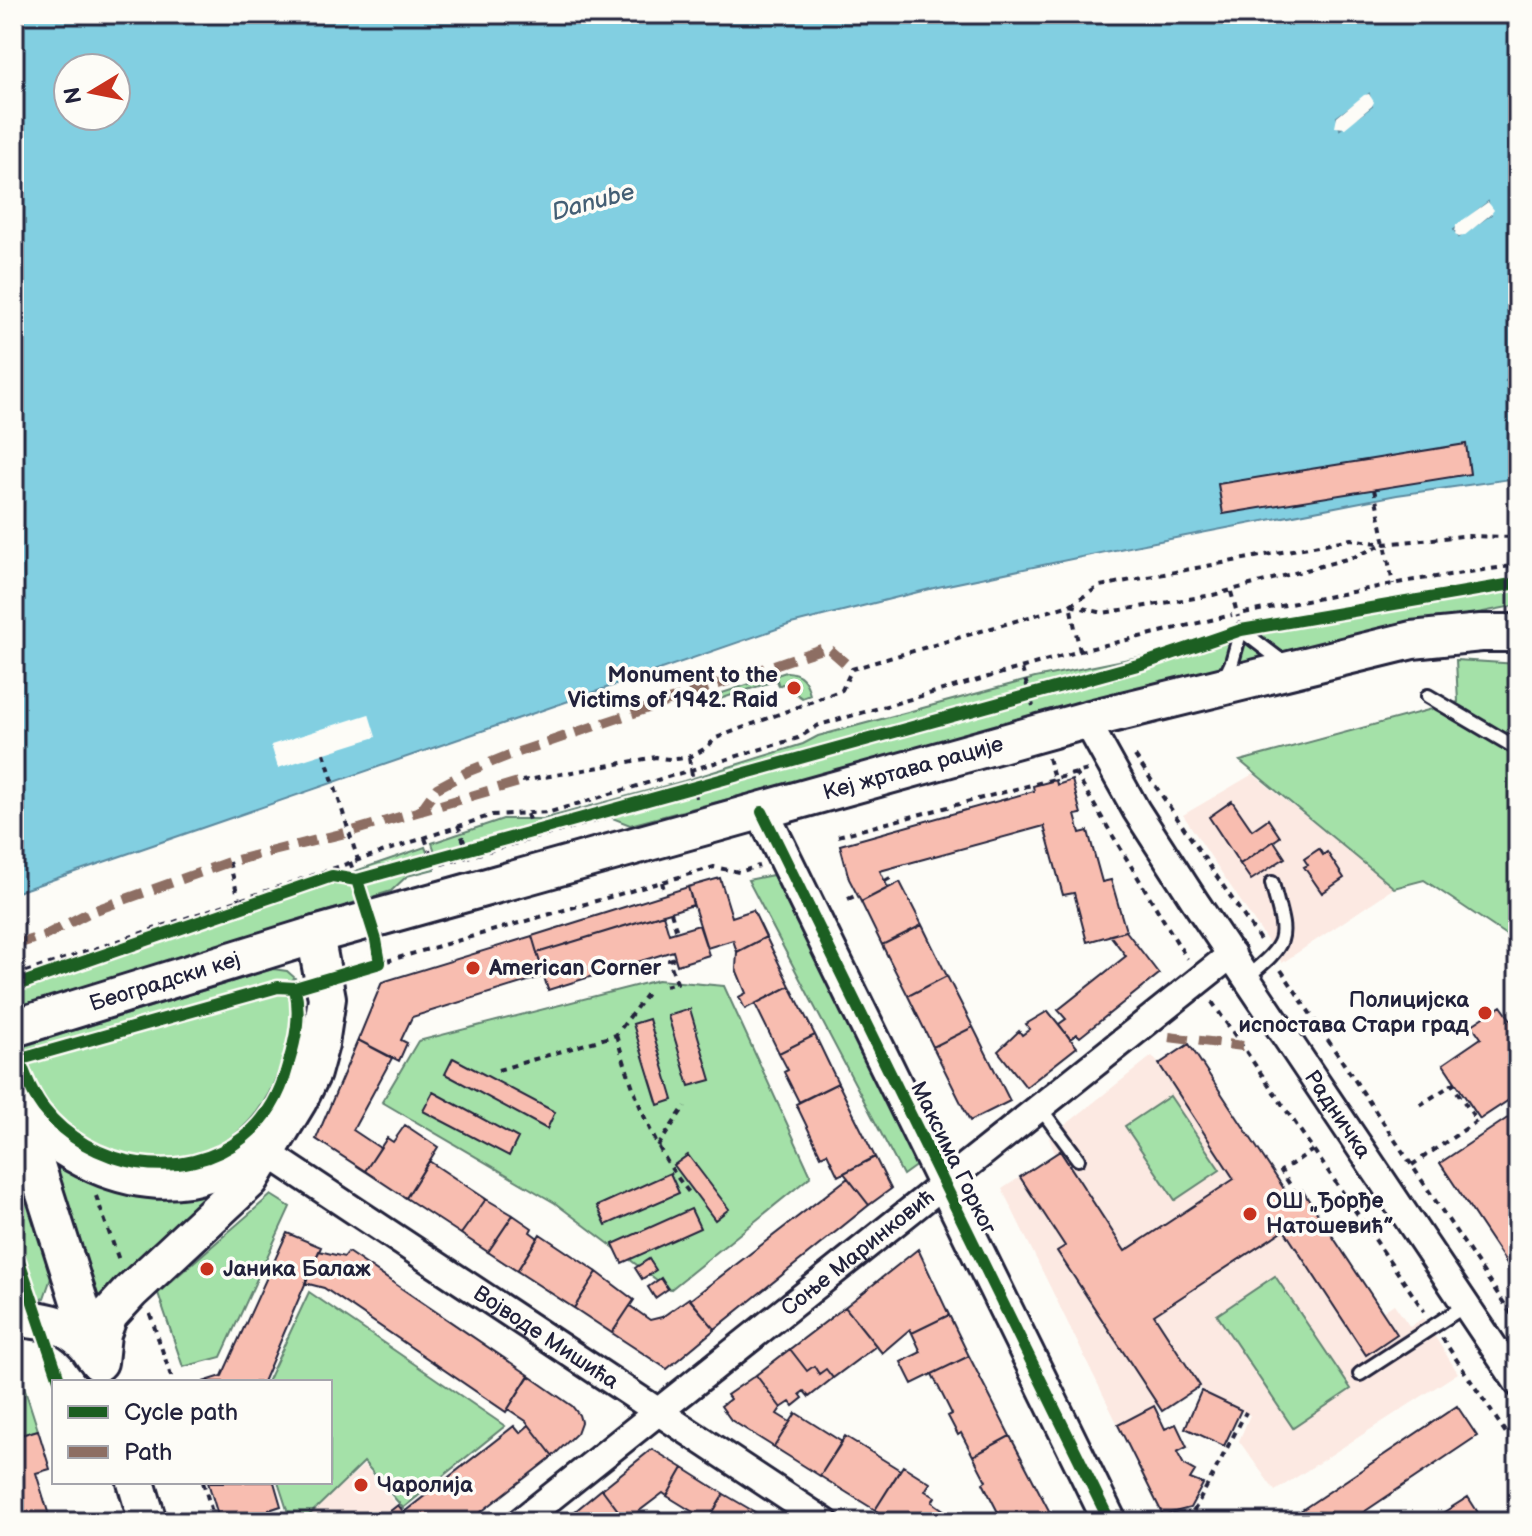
<svg xmlns="http://www.w3.org/2000/svg" width="1532" height="1536" viewBox="0 0 1532 1536" font-family="'Balsamiq Sans',sans-serif">
<style>
.built{fill:#fce9e2}
.green{fill:#a4e1a8;stroke:#638272;stroke-width:2}
.water{fill:#82cfe1;stroke:#5c8a9f;stroke-width:2;fill-rule:evenodd}
.pier{fill:#fdfcf7}
.building{fill:#f8bdb0;stroke:#22223b;stroke-width:2}
.lines{fill:none;stroke-linecap:round;stroke-linejoin:round}
.service-casing{stroke:#22223b;stroke-width:18}
.minor-casing{stroke:#22223b;stroke-width:32}
.tertiary-casing{stroke:#22223b;stroke-width:38}
.secondary-casing{stroke:#22223b;stroke-width:42}
.path{stroke:#22223b;stroke-width:4;stroke-dasharray:6 6;stroke-linecap:butt}
.service{stroke:#fdfcf7;stroke-width:12}
.minor{stroke:#fdfcf7;stroke-width:26}
.tertiary{stroke:#fdfcf7;stroke-width:32}
.secondary{stroke:#fdfcf7;stroke-width:36}
.quiet{stroke:#8d6e63;stroke-width:10;stroke-dasharray:20 10;stroke-linecap:butt}
.cycleway-casing{stroke:#fdfcf7;stroke-width:17}
.cycleway{stroke:#1b5e20;stroke-width:12}
.poi-dot{fill:#c8321e;stroke:#fdfcf7;stroke-width:3}
.labels{text-anchor:middle;dominant-baseline:central;stroke-width:7;stroke-linejoin:round;paint-order:stroke}
.poi-label{font-size:22px;font-weight:bold;fill:#22223b;stroke:#fdfcf7;text-anchor:start}
.street-label{font-size:22px;fill:#22223b;stroke:#fdfcf7}
.water-label{font-size:24px;font-style:italic;fill:#445f75;stroke:#fdfcf7}
</style>
<rect width="100%" height="100%" fill="#fdfcf7"/>
<filter id="ink" filterUnits="userSpaceOnUse"><feTurbulence type="fractalNoise" baseFrequency=".0125" numOctaves="2"/><feDisplacementMap in="SourceGraphic" scale="16" xChannelSelector="R" yChannelSelector="G"/><feConvolveMatrix kernelMatrix="1 2 1 2 8 2 1 2 1" color-interpolation-filters="sRGB"/></filter>
<g filter="url(#ink)">
<path class="built" d="M1253,774l141,114 -112,75 -99,-148z
M1189,1044l100,154 13,-8 80,122 12,-8 16,23 13,-9 35,55 -183,118 -36,-50 11,-26 -49,-24 -1,-5 -82,39 -116,-236 53,-35 -6,-16 103,-82 7,8z
M364,1465l47,57h-111z"/>
<path class="green" d="M1518,583v22l-105,21 -384,93 -399,106 -35,-14 -159,44 -4,-12 71,-24h40l141,-38 119,-37 15,-8 217,-58 428,-87z
M1456,660l62,4v279l-94,-63 -30,8 -154,-127 218,-59z
M786,672c15,0 21,9 24,23l-8,3 -20,-14 -3,2 -2,-6 -81,27 -1,-5z
M425,847l9,22 -27,7 -16,15 -377,118v-20z
M773,875l144,290 -14,10 -155,-295z
M273,969l14,2 8,7 -5,3c6,24 1,47 -5,71 -10,35 -28,70 -60,89 -57,34 -135,17 -176,-34 -14,-17 -21,-39 -28,-60z
M658,980l66,6 87,190 -141,114 -115,-87 -173,-101 36,-61z
M1170,1096l50,74 -45,30 -50,-74z
M53,1157l188,13 -138,130 -5,-1 -46,-134z
M21,1182l31,93 -8,23 -17,6 -13,1v-117l4,-5z
M271,1195l19,12 -69,150 -38,10 -25,-74z
M1275,1276l76,113 -58,39 -76,-113z
M309,1292l196,134 -102,82 -39,-46 -62,60h-11l-13,-40h52v-100h-63z
M14,1355l24,75 -24,7z"/>
<path class="water" d="M14,14h1504v355l-12,12 12,5v92l-121,17 -263,51 -196,41 -147,37 -777,269zM68,68h48v48h-48zM1369,94l3,12 -32,23 -3,-12zM1488,202l3,12 -32,23 -5,-7z"/>
<path class="pier" d="M1369,94l5,8 -2,4 -27,22 -10,-1 2,-10 27,-22z
M1488,202l6,8 -3,4 -27,22 -5,1 -4,-2 1,-10z
M369,714l7,23 -98,31 -7,-23z"/>
<path class="building" d="M1466,444l4,30 -247,40 -5,-30z
M1056,780l1,5 15,-5 9,34 -6,1 5,18 8,-2 14,51 9,-2 15,51 -39,11 -13,-49 -11,2 -19,-69 -164,45 8,17 -27,14 -12,-23 -9,-34 194,-54 -1,-5z
M1232,801l20,29 16,-11 12,18 -40,27 -31,-47z
M1274,841l11,17 -34,22 -11,-16z
M1319,849l4,6 4,-3 17,26 -22,15 -18,-26 4,-2 -4,-6z
M720,878l12,39 21,-7 13,27 -29,15 -4,-12 -26,8 -19,-61z
M900,882l22,43 -40,20 -21,-43z
M688,887l5,18 -156,48 -5,-17z
M663,914l6,20 30,-9 10,30 -32,10 -4,-14 -125,39 -11,-37z
M922,925l25,51 -39,20 -26,-51z
M1126,931l33,43 -79,63 -3,-3 -7,5 -11,-15 7,-5 -8,-9 68,-54 -16,-21z
M532,936l12,40 -132,41 -11,23 6,3 -8,18 -41,-21 24,-58z
M766,937l24,49 -45,23 -6,-12 7,-4 -10,-24 1,-17z
M947,976l26,51 -40,20 -25,-51z
M790,986l25,49 -36,18 -24,-49z
M1501,1006l17,24v29l-2,1 2,34 -38,25 -37,-55 38,-26 -9,-13z
M690,1009l21,71 -22,6 -21,-70z
M1048,1011l29,36 -51,40 -28,-36 21,-20 3,4 8,-6 -4,-5z
M649,1019l24,81 -15,5 -25,-81z
M973,1027l37,74 -40,20 -37,-74z
M815,1035l23,48 -39,19 -15,-30 4,-2 -9,-17z
M358,1040l34,18 -39,72 27,18 -15,23 -49,-32z
M1189,1044l101,154 12,-8 95,144 -31,21 -82,-125 -130,85 46,71 -38,25 -105,-160 8,-5 -45,-69 40,-26 65,100 109,-72 -75,-115z
M453,1058l102,54 -8,17 -102,-55z
M838,1083l37,74 -37,19 -11,-23 -6,3 -25,-52z
M433,1092l85,46 -9,18 -86,-45z
M1518,1111v169l-78,-117z
M405,1125l33,22 -32,51 -41,-27 22,-33 6,4z
M688,1155l41,54 -14,11 -41,-55z
M875,1157l16,32 -22,16 -25,-32z
M429,1161l57,38 -25,35 -55,-36z
M670,1173l9,20 -73,32 -9,-19z
M848,1178l21,27 -154,124 -25,-29z
M486,1199l27,16 -25,37 -27,-18z
M691,1209l9,19 -78,35 -9,-19z
M513,1215l19,13 -2,4 8,6 -21,33 -29,-19z
M287,1233l34,14 -58,135h-60l19,-6z
M540,1234l57,38 -23,36 -57,-37z
M918,1249l31,66 -37,18 -2,-4 -28,24 -37,-46z
M319,1251l25,6 4,-5 181,123 -23,37 -182,-124 -19,-5z
M649,1259l7,11 -14,9 -7,-11z
M597,1272l37,28 -22,33 -38,-25z
M661,1278l7,11 -13,9 -7,-11z
M689,1298l26,31 -48,40 -55,-36 18,-27 20,14 12,-3z
M845,1307l31,39 -43,32 -7,-9 -7,5 -5,-8 -7,5 -17,-22z
M949,1315l20,41 -57,28 -11,-22 20,-10 -9,-19z
M790,1349l17,22 7,-5 5,8 7,-5 7,9 -24,19 -5,-6 -4,3 3,4 -10,8 -3,-4 -9,6 -25,-33z
M969,1356l41,80 -37,20 -12,-23 -3,2 -10,-19 4,-2 -20,-40z
M756,1375l25,33 -4,6 13,8 -16,25 -43,-27 -10,-14 9,-7 -3,-4z
M529,1376l43,30 7,9 2,7 -4,11 -24,23 -27,-35 -18,-12z
M1201,1391l40,19 -17,36 -39,-18z
M1154,1406l11,23 11,-5 11,23 -10,5 7,13 11,6 -5,8 13,5 -13,24 -27,7 -45,-90z
M1457,1406l20,30 -128,86h-65z
M796,1413l46,29 -22,34 -46,-29z
M529,1425l24,31 -85,66h-57l-8,-9 111,-87 6,7z
M38,1430l12,39 -14,4 15,49h-37v-85z
M845,1436l55,34 -25,40 -55,-34z
M1010,1436l45,86h-52l-20,-39 3,-2 -13,-25z
M652,1449l31,19 -16,28 -4,-3 -37,28 -24,-32z
M903,1466l27,17 -5,8 10,6 -3,5 16,11 -2,3 10,6h-62l-19,-12z
M683,1468l41,26 -17,28h-20l6,-10 -26,-16z
M208,1482h66l7,24 -12,4 3,9 12,-3 2,6h-66z
M602,1489l24,32 -64,1z
M724,1494l48,28h-65z
M1468,1497l16,25h-38l-5,-8z
M398,1505l13,17h-35z"/>
<g class="lines">
<defs>
<path id="service" d="M1224,679l8,-17 9,-32 46,35
M1428,696l90,53
M1247,977c46,-38 39,-39 25,-94
M1041,1109l37,50
M1360,1374l106,-69"/>
<g id="minor">
<path id="s1" d="M1086,720l50,90 58,90 324,483"/>
<path id="s2" d="M266,1152l559,370"/>
<path id="s3" d="M520,1522l712,-568"/>
</g>
<path id="tertiary" d="M762,812l348,710"/>
<g id="secondary">
<path id="s4" d="M14,1028l301,-93 771,-215 326,-80 69,-7h37"/>
<path d="M14,1096l84,265"/>
<path d="M19,1107c41,48 106,81 170,71 27,-5 52,-17 77,-26"/>
<path d="M14,1318c34,2 61,6 80,38"/>
<path d="M99,1362l3,-28 7,-19 21,-23 120,-112 48,-79 14,-28 8,-29 7,-46 -12,-63"/>
<path d="M136,1482l12,40"/>
</g>
</defs>
<use href="#service" class="service-casing"/>
<use href="#minor" class="minor-casing"/>
<use href="#tertiary" class="tertiary-casing"/>
<use href="#secondary" class="secondary-casing"/>
<path class="path" d="M1374,489l19,95
M1231,592l7,25
M1244,613l164,-32 110,-16
M1080,651l-10,-46 33,8 110,-18 141,-38 28,-12
M1022,669l11,37
M324,753l34,107
M1135,756l127,187
M689,758l7,40
M1048,758l6,20
M1075,773l112,186
M522,781l134,-24c24,6 44,-1 60,-19l126,-48 10,-21 218,-64 30,-19 251,-47 33,5 78,-8 56,1
M527,814l8,24
M458,825l11,31
M838,836l250,-66
M425,838l10,28 168,-47 -2,-6
M229,862l10,37
M350,862l11,29
M885,881l9,-5
M662,882l3,12
M848,899l9,-4
M671,912l6,20
M377,946l3,17 334,-96 25,5 20,-6
M1281,970l237,354
M14,976l478,-161 58,-3 248,-74 21,-13 261,-74 152,-36
M665,986l12,-3 -8,-23 6,-2
M1212,1002l212,309
M616,1035c18,59 36,114 76,161
M498,1070l118,-35 33,-44
M1420,1105l36,-23
M658,1146l27,-40
M1412,1165l65,-44 -25,-37
M1296,1194l-15,-23 32,-21
M96,1196l24,67
M150,1314l23,68
M1442,1338l76,113
M203,1482l12,40
M1188,1522l58,-110
M1513,1522l5,-3"/>
<use href="#service" class="service"/>
<use href="#minor" class="minor"/>
<use href="#tertiary" class="tertiary"/>
<use href="#secondary" class="secondary"/>
<path class="quiet" d="M419,813l18,-25 32,-17 38,-15 320,-109 25,22
M14,945l32,-10 44,-23 139,-50 120,-30 173,-51
M1169,1037l74,9"/>
<defs>
<path id="cycleway" d="M762,812l348,710
M14,986l318,-110 25,4 788,-217 96,-33 277,-47
M14,1042c7,23 15,47 29,66 46,60 141,77 201,29 23,-18 37,-45 44,-72 8,-26 13,-50 7,-77
M14,1061l264,-74 17,1 85,-25 -4,-23 -19,-60
M14,1246l46,136"/>
</defs>
<use href="#cycleway" class="cycleway-casing"/>
<use href="#cycleway" class="cycleway"/>
</g>
</g>
<g class="poi-dot">
<circle cx="794" cy="688" r="8"/>
<circle cx="473" cy="968" r="8"/>
<circle cx="1485" cy="1013" r="8"/>
<circle cx="1250" cy="1214" r="8"/>
<circle cx="207" cy="1269" r="8"/>
<circle cx="361" cy="1485" r="8"/>
</g>
<g class="labels">
<g class="poi-label">
<text x="778" y="675" text-anchor="end">Monument to the<tspan x="778" dy="25">Victims of 1942. Raid</tspan></text>
<text x="489" y="968">American Corner</text>
<text x="1469" y="1000" text-anchor="end">Полицијска<tspan x="1469" dy="25">испостава Стари град</tspan></text>
<text x="1266" y="1201">ОШ „Ђорђе<tspan x="1266" dy="25">Натошевић”</tspan></text>
<text x="223" y="1269">Јаника Балаж</text>
<text x="377" y="1485">Чаролија</text>
</g>
<g class="street-label">
<text stroke="none"><textPath href="#s4" startOffset="936">Кеј жртава рације</textPath></text>
<text stroke="none"><textPath href="#s4" startOffset="158">Београдски кеј</textPath></text>
<text stroke="none"><textPath href="#s1" startOffset="468">Радничка</textPath></text>
<text transform="translate(953 1158) rotate(64)">Максима Горког</text>
<text stroke="none"><textPath href="#s3" startOffset="432">Соње Маринковић</textPath></text>
<text stroke="none"><textPath href="#s2" startOffset="336">Војводе Мишића</textPath></text>
</g>
<g class="water-label">
<text transform="translate(593 202) rotate(-15)">Danube</text>
</g>
</g>
<rect width="1532" height="1536" fill="none" stroke="#fdfcf7" stroke-width="48"/>
<rect x="24" y="24" width="1484" height="1488" fill="none" stroke="#22223b" stroke-width="3" filter="url(#ink)"/>
<rect x="52" y="1380" width="280" height="104" fill="#fdfcf7" stroke="#a5a5ac" stroke-width="2"/>
<rect x="68" y="1406" width="40" height="12" fill="#1b5e20" stroke="#a5a5ac" stroke-width="2"/>
<text x="124" y="1420" font-size="24" fill="#22223b">Cycle path</text>
<rect x="68" y="1446" width="40" height="12" fill="#8d6e63" stroke="#a5a5ac" stroke-width="2"/>
<text x="124" y="1460" font-size="24" fill="#22223b">Path</text>
<g transform="translate(92 92) rotate(260)"><circle r="38" fill="#fdfcf7" stroke="#a5a5ac" stroke-width="2"/>
<path d="M0-6L14 30L0 20L-14 30Z" fill="#c8321e"/>
<text y="-12" font-size="22" font-weight="bold" text-anchor="middle" fill="#22223b">N</text>
</g>
</svg>
